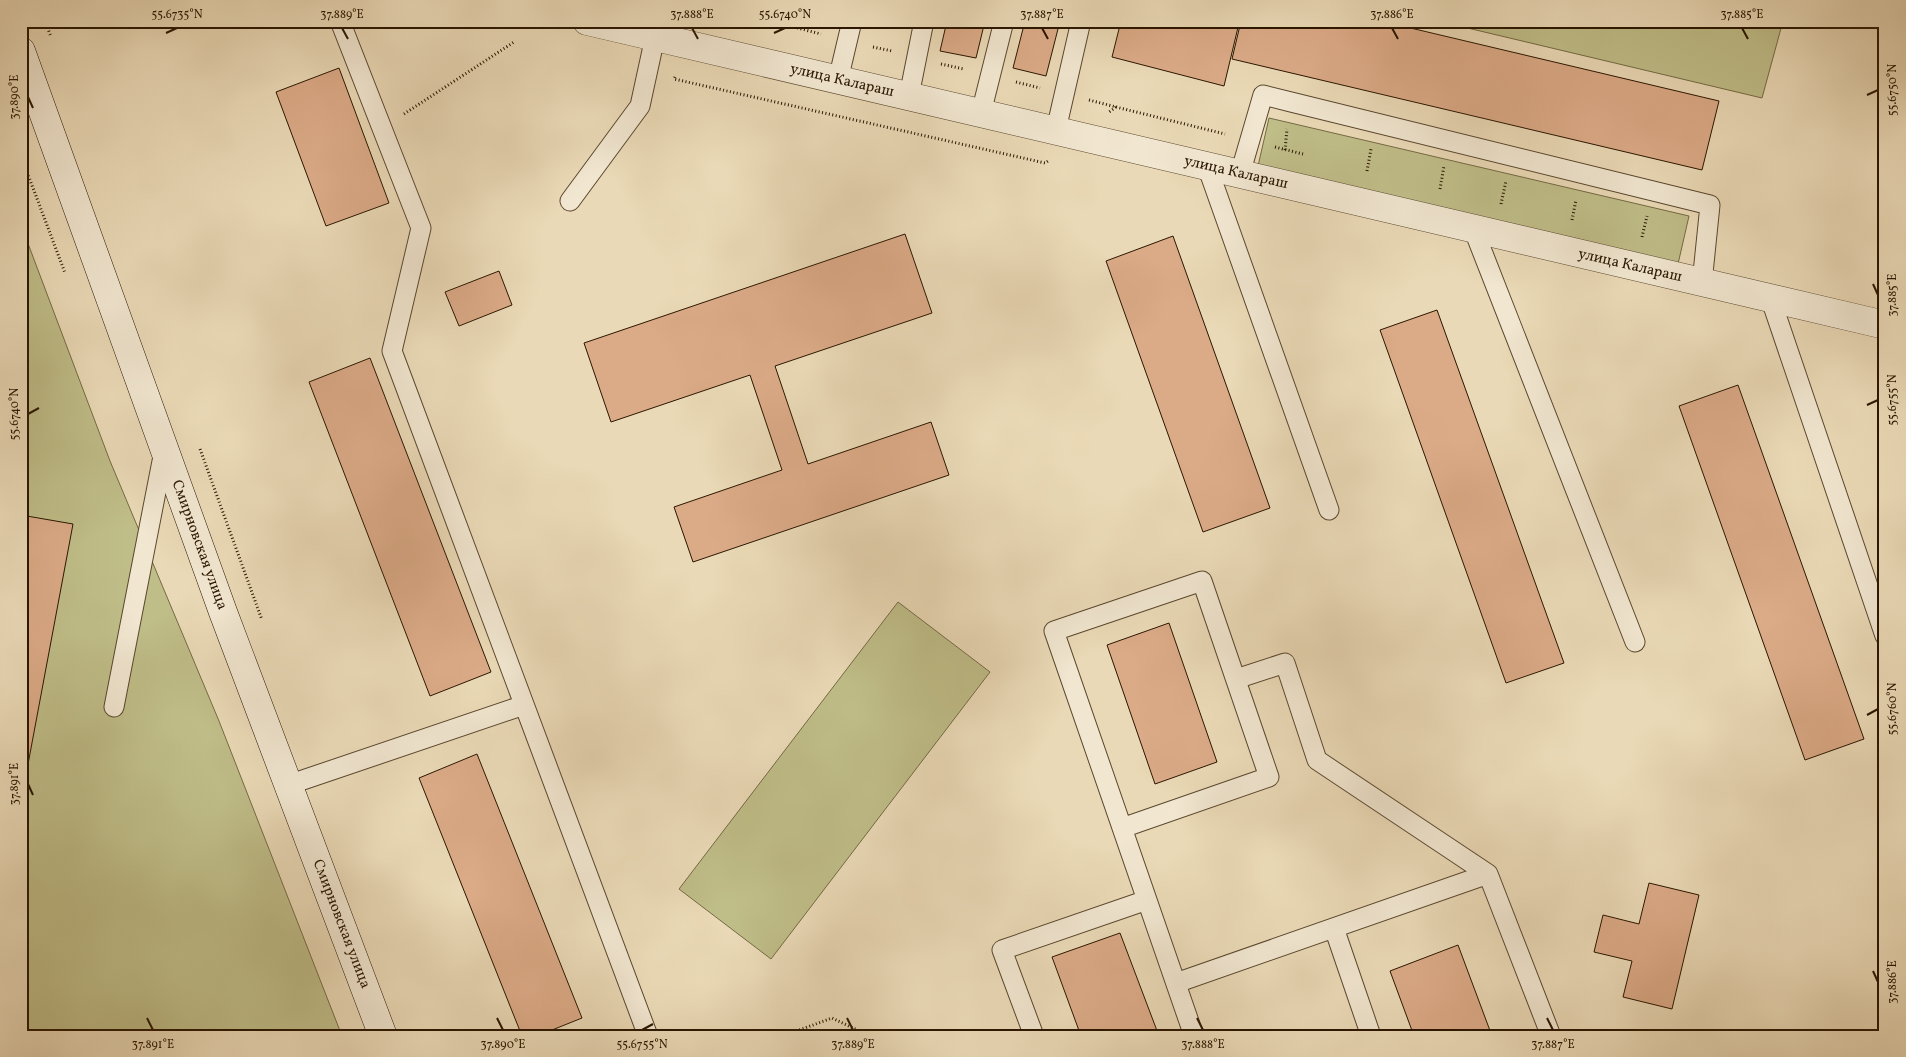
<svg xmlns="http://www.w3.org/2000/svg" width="1906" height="1057" viewBox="0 0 1906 1057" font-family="Vollkorn,serif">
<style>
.green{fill:#bfbd88;stroke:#746a44}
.building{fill:#dbaa87;stroke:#2a1600}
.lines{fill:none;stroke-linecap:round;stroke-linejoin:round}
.lane-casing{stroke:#5a472e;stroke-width:21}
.street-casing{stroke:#5a472e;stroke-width:29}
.secondary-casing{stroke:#2a1600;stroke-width:29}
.path{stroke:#2a1600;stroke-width:3;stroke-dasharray:1 2.5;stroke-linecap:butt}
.lane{stroke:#f1e6d0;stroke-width:19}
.street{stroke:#f1e6d0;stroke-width:28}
.secondary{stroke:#f1e6d0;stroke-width:28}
.ticks{fill:none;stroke:#2a1600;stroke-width:2}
.labels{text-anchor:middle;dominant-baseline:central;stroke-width:4;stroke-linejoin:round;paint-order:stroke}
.street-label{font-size:15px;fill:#2a1600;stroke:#f1e6d0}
.neatline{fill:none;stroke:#2a1600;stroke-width:2}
.ticks-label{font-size:12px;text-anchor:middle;fill:#2a1600}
</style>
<rect width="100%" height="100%" fill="#ead9b6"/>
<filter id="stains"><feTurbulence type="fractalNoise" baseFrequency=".004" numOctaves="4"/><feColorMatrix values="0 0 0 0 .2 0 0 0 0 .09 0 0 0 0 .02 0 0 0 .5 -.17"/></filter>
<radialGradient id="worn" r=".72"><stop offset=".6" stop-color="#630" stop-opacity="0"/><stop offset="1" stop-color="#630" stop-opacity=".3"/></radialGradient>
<path class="green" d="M1438,21h345l-21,77z
M1269,118l420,98 -11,48 -420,-98z
M21,225l89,236 109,260 123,315h-321z
M898,602l92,70 -219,287 -92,-70z"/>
<path class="building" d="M947,21h38l-9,37 -36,-7z
M1025,21h35l-14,55 -33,-8z
M1121,21l118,2 -15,63 -112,-29z
M1241,21h140l338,80 -17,69 -470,-111z
M339,68l50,135 -63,23 -50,-134z
M905,234l27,79 -157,53 33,98 123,-42 18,53 -256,87 -19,-55 108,-37 -32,-95 -139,47 -27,-79z
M1173,236l97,272 -67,24 -97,-271z
M499,271l13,34 -53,21 -14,-34z
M1437,310l127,353 -58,20 -126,-353z
M370,358l121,314 -61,24 -121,-314z
M1738,385l126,354 -59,21 -126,-354z
M21,515l52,9 -50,267h-2z
M1169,623l48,139 -62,22 -48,-139z
M477,754l105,264 -45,18h-15l-103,-258z
M1649,883l50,12 -27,114 -49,-12 9,-36 -38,-9 9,-37 36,9z
M1120,933l39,103h-78l-29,-79z
M1458,945l34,91h-78l-24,-65z"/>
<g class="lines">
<defs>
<path id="lane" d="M340,21l81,207 -29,123 256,685
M838,80l14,-59
M909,96l15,-75
M981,113l23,-92
M1056,130l25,-109
M1207,166l122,344
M1240,174l23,-79 28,7 419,103 -8,78
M570,201l70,-95 15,-69
M1473,228l162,414
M1771,300l114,336
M1236,679l49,-16 32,97 171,114 63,162
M114,707l50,-256
M288,785l236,-80
M1122,828l147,-51 -67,-196 -148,50 140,405
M1334,928l37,108
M1176,983l312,-109
M1034,1036l-32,-86 145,-50"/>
<path id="street" d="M587,21l1298,304"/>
<path id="secondary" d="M21,51l202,561 160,424"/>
</defs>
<use href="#lane" class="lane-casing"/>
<use href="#street" class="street-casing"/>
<use href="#secondary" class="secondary-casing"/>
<path class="path" d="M45,21l6,16
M770,21l51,13
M873,47l19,4
M941,64l23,5
M675,77l-1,2 371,84 3,-2
M1016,82l24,6
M1089,100l27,7 -7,5
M1116,107l109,27
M404,114l110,-72
M1275,147l28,7
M1285,150l2,-21
M21,156l44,117
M1367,171l4,-22
M1440,189l4,-23
M1501,204l5,-23
M1572,220l4,-20
M1642,237l5,-21
M200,449l62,171
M783,1036l49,-18 38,18"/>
<use href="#lane" class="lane"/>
<use href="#street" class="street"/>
<use href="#secondary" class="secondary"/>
</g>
<path class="ticks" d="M342,28l6,11M692,28l6,11M1042,28l6,11M1392,28l6,11M1742,28l6,11M166,33l11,-5M774,33l11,-5M1867,95l11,-5M28,97l5,11M1873,284l5,11M1867,405l11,-5M28,414l11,-6M1867,715l11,-6M28,784l5,11M1873,971l5,11M147,1018l6,12M497,1018l6,12M847,1018l6,12M1197,1018l6,12M1547,1018l6,12M642,1030l11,-6"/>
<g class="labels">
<g class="street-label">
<text transform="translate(842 81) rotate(13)">улица Калараш</text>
<text transform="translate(1236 173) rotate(13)">улица Калараш</text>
<text transform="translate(1630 266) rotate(13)">улица Калараш</text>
<text transform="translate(199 545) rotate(70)">Смирновская улица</text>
<text transform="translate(341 924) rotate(69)">Смирновская улица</text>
</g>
</g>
<rect width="1906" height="1057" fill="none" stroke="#ead9b6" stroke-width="55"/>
<rect x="28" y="28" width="1850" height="1002" class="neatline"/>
<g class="ticks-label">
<text x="177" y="18">55.6735°N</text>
<text x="342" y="18">37.889°E</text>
<text x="692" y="18">37.888°E</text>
<text x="785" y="18">55.6740°N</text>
<text x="1042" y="18">37.887°E</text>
<text x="1392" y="18">37.886°E</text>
<text x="1742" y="18">37.885°E</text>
<text transform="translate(1892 90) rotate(-90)" y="4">55.6750°N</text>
<text transform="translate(14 97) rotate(-90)" y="4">37.890°E</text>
<text transform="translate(1892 295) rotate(-90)" y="4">37.885°E</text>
<text transform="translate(1892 400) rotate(-90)" y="4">55.6755°N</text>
<text transform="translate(14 414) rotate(-90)" y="4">55.6740°N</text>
<text transform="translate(1892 709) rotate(-90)" y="4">55.6760°N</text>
<text transform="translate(14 784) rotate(-90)" y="4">37.891°E</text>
<text transform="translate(1892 982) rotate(-90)" y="4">37.886°E</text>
<text x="153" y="1048">37.891°E</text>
<text x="503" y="1048">37.890°E</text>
<text x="642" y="1048">55.6755°N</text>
<text x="853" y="1048">37.889°E</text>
<text x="1203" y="1048">37.888°E</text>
<text x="1553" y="1048">37.887°E</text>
</g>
<rect width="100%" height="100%" filter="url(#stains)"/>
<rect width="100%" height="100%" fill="url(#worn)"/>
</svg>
